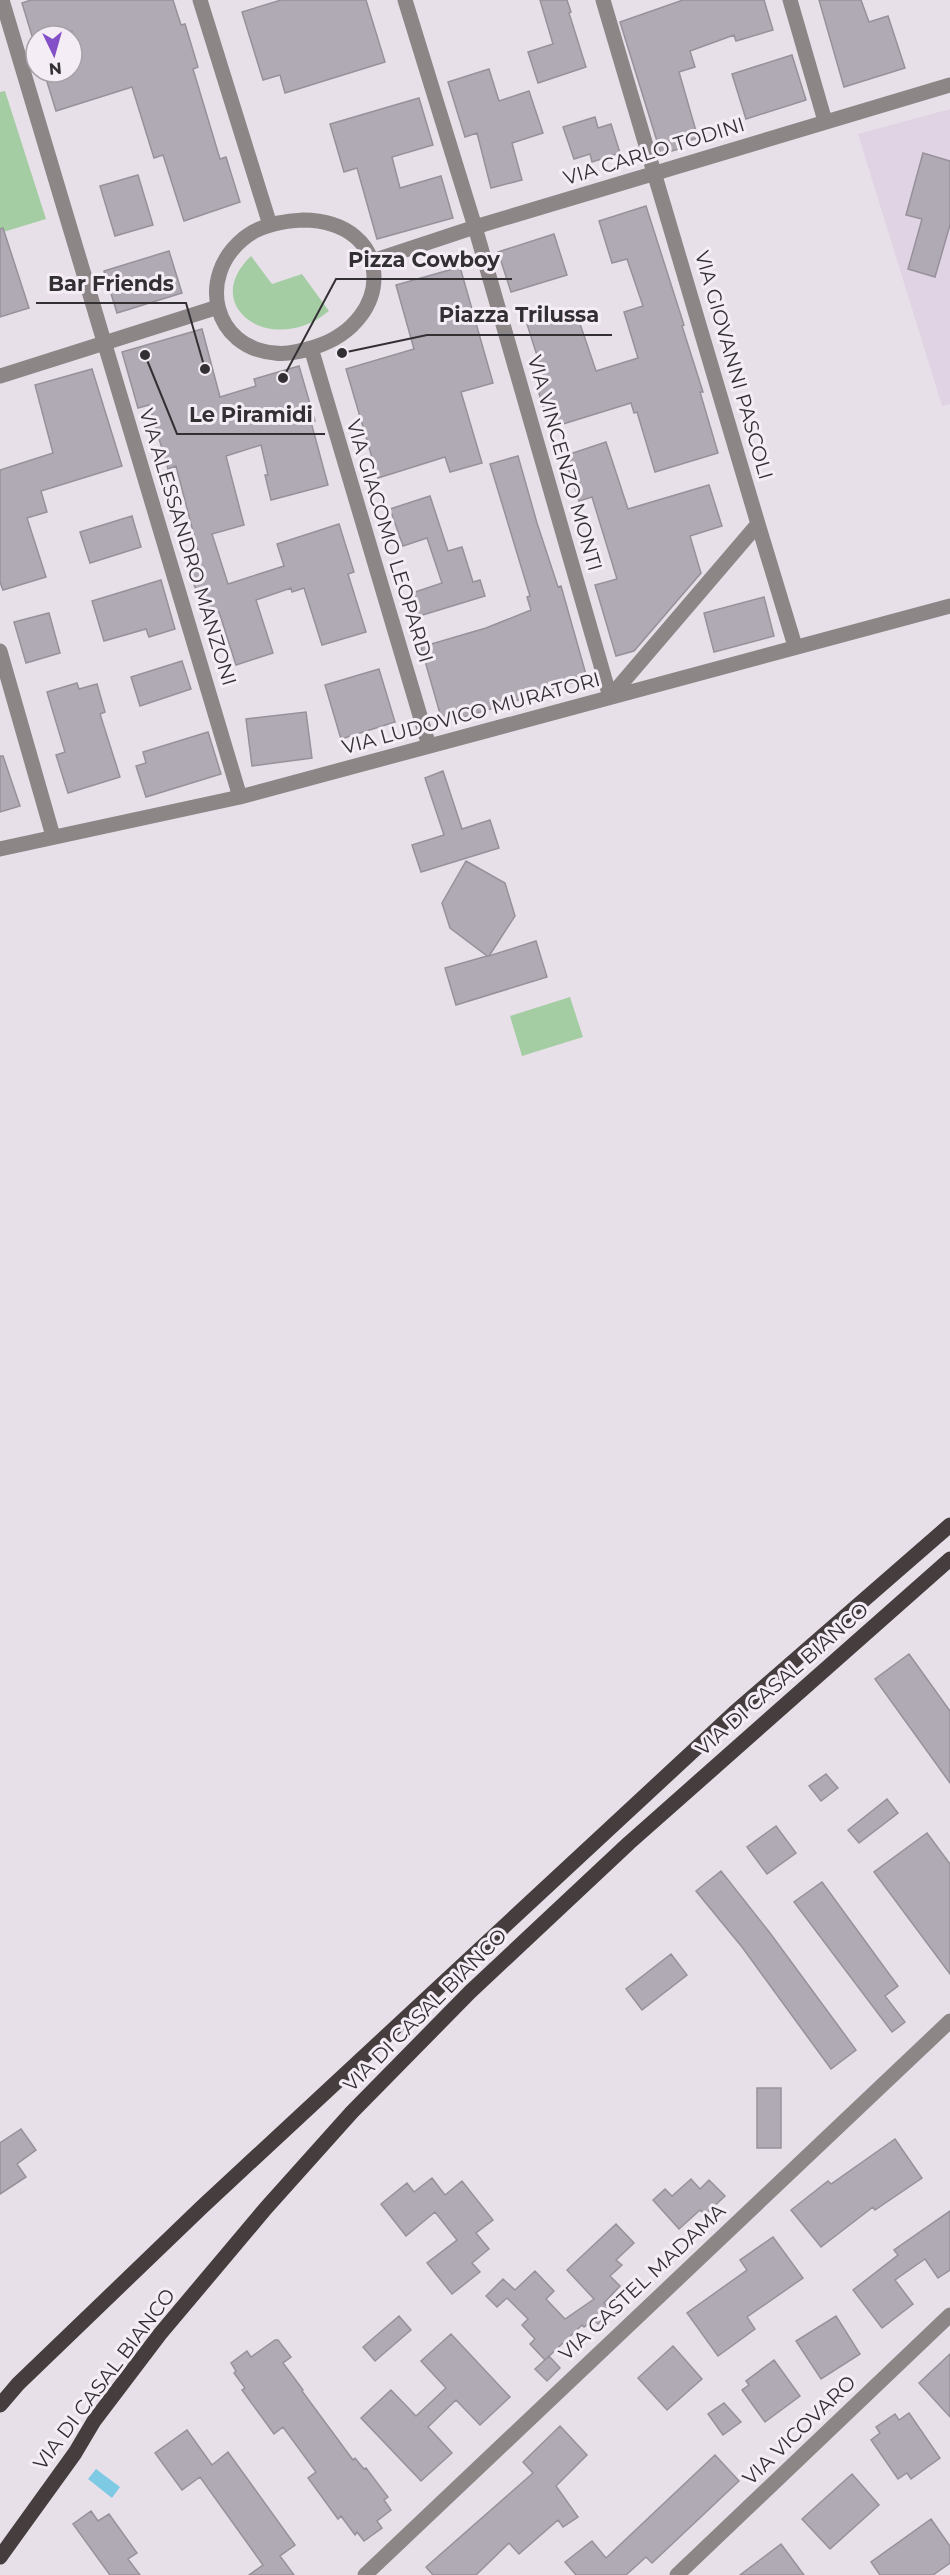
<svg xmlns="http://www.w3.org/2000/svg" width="950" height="2575" viewBox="0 0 950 2575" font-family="Montserrat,sans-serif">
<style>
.built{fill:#e0d3e3}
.green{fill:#a5cda4}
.water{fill:#7ecae4}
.building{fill:#afaab3;stroke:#96919a;stroke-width:1.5}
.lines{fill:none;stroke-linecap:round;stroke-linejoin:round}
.minor{stroke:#8c8687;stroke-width:15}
.major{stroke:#453d3e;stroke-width:15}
.labels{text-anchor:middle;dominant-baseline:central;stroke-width:6;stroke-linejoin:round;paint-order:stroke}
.street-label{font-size:20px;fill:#333034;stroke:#f5edf6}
.leader{fill:none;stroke:#333034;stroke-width:2}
.callout-dot{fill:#333034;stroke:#f5edf6;stroke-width:2}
.callout-label{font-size:21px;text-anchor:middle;font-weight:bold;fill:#333034;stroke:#f5edf6;stroke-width:6;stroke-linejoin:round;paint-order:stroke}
</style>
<rect width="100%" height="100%" fill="#e8e0e9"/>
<path class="built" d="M950,109v295l-8,2 -84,-272z"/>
<path class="green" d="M5,91l41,128 -46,14v-141z
M251,256l21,28 30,-10 27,37c-57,47 -131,-4 -78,-55z
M570,997l13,40 -61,19 -12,-40z"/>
<path class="water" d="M96,2469l24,18 -8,11 -24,-19z"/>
<path class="building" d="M31,0h142l8,25 4,-1 13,43 -5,2 27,90 6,-2 14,45 -56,19 -21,-66 -9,3 -22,-71 -76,24 -12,-39h28v-41l-16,5h-24l-10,-33z
M281,0h85l19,62 -100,31 -5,-18 -17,5 -21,-68z
M540,0h27l4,12 -2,1 17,54 -48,16 -10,-31 25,-8z
M683,0h81l9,30 -37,11 -2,-6 -44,16 5,16 -16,5 19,66 -20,6 1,5 -18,5 -41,-132z
M819,0h42l8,22 19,-6 17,52 -61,19z
M792,55l14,45 -60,19 -14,-45z
M489,69l10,32 30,-10 14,42 -31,10 10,37 -31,8 -14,-55 -12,4 -17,-55z
M419,98l14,47 -41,12 8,31 41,-12 12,42 -76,21 -20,-71 -13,4 -14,-48z
M595,117l3,11 13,-4 9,29 -28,9 -2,-8 -16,5 -11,-32z
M923,153l27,8v64l-15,52 -27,-8 14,-50 -16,-4z
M138,175l15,50 -38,11 -15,-50z
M646,206l38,119 -2,1 21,66h-3l18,61 -63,19 -18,-60 -3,1 -3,-10 -81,25 -13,-41 9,-3 -19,-60 48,-15 21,62 42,-13 -14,-46 19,-6 -16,-47 -15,4 -13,-42z
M3,228l26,80 -29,9v-88z
M554,234l13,41 -56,17 -13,-40z
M169,251l13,42 -65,20 -13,-42z
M460,267l33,116 -32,9 21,71 -32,9 -5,-15 -67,21 -32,-109 68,-20 -18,-64z
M202,329l18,68 36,-11 -2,-7 45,-13 16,55 -4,1 17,63 -57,15 -6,-25h3l-7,-30 -35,11 18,69 -32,9 16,50 56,-18 -7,-22 62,-20 15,48 -6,2 18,58 -44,13 -18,-57 -12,4 -1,-4 -35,12 17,53 -37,12 -17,-53 -8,2 -6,-20 -7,2 -10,-29 13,-5 -25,-96 -8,3 -19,-64 -11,3 -16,-56z
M92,369l30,97 -81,25 6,21 -20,6 19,59 -43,13 -3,-8v-112l53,-17 -18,-68z
M606,442l22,67 81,-24 13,41 -32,10 11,37 -67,78 -18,5 -21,-71 22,-6 -25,-82 -13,4 -15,-45z
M518,456l19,67 21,64 3,-1 26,92 -144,46 -22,-77 65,-19 45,-18 -4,-13 3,-1 -40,-132z
M430,496l18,55 14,-4 11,35 7,-2 5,16 -69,21 -7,-23 33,-11 -15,-45 -24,8 -13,-37z
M132,516l9,31 -51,16 -10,-31z
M161,580l14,49 -26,8 -3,-8 -42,12 -12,-40z
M764,597l10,39 -60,16 -10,-39z
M49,613l11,40 -34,10 -12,-41z
M182,661l9,28 -51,17 -9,-29z
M379,669l16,53 -54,17 -16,-54z
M77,683l2,6 18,-5 8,28 -5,2 20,63 -52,16 -12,-38 9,-3 -18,-60z
M306,712l6,46 -60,8 -6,-47z
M208,732l13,42 -75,23 -10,-31 10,-3 -3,-11z
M0,756h3l17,50 -20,6z
M443,771l19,58 28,-9 9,28 -78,24 -9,-27 32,-10 -19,-57z
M466,861l39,22 10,33 -26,40 47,-15 11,36 -91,28 -11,-37 42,-12 -37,-28 -8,-25z
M909,1654l41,57v72l-75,-104z
M826,1774l12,14 -17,13 -12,-15z
M887,1799l11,14 -39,30 -11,-13z
M776,1826l20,27 -29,21 -20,-27z
M927,1833l23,31v110l-76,-102z
M721,1871l49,62 86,117 -25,19 -89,-122 -46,-56z
M822,1882l76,104 -13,10 20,26 -13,10 -98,-130z
M671,1954l16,21 -45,35 -16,-21z
M757,2088h24v60h-24z
M21,2129l15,21 -19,14 9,13 -26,17v-51z
M895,2139l27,39 -47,32 -2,-3 -52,40 -30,-37 37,-29 3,3z
M432,2178l13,17 17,-14 31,39 -17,13 13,16 -17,14 8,9 -28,22 -25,-31 30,-23 -22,-28 -29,24 -25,-32 26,-21 7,9z
M691,2179l9,10 9,-9 16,16 -20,19 -5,-5 -21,19 -26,-29 12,-11 7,7z
M950,2211v59l-12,8 -13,-19 -30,21 18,24 -31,24 -29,-38 45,-35 -4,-5z
M616,2224l18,19 -18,17 6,5 -12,11 10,10 -16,17 8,8 -14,13 -4,-4 -10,7 -2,-2 -37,35 -15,-16 5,-5 -13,-14 6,-6 -21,-21 -10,9 -11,-11 17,-17 12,11 20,-19 19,20 -8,8 19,20 29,-20 -27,-29z
M773,2237l30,41 -56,39 8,12 -37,27 -31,-43 60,-43 -7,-10z
M399,2316l12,14 -36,31 -12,-14z
M836,2316l24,38 -39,25 -25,-38z
M451,2334l59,63 -30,28 -24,-25 -28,27 24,26 -31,28 -60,-63 30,-28 25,26 30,-28 -25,-27z
M275,2340h3l13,17 -8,6 20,27 -1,1 51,69 2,-2 9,11 2,-1 22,29 -4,3 7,10 -14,11 5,7 -18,13 -7,-9 -2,3 -14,-19 -3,3 -30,-41 8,-6 -33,-45 -9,7 -32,-44 3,-2 -11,-15 2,-2 -5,-8 16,-12 4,6z
M673,2346l29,33 -35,31 -29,-32z
M950,2354v63l-31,-34z
M549,2356l11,12 -13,13 -12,-12z
M774,2360l26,36 -35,26 -23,-32 7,-5 -3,-4z
M724,2403l17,19 -18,13 -15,-21z
M909,2413l31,45 -29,21 -4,-6 -9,6 -27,-39 9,-7 -4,-6 19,-13 4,6z
M560,2426l27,29 -31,31 22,31 -15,10 -5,-7 -39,34 -10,-11 -33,32h-43l-7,-8 107,-94 -10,-11z
M187,2430l25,35 16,-13 67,93 -15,11 14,19h-45l14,-10 -63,-88 -18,13 -27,-37z
M715,2455l24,26 -87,82 -6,-6 -20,18h-50l-11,-13 27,-21 14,17z
M852,2474l27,31 -49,44 -28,-30z
M91,2511l7,10 11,-7 28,39 -9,6 12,16h-30l-37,-51z
M931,2519l19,27v17l-17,12h-53l-9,-13z
M781,2544l23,31h-64z"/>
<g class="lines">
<path class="minor" d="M2,0l238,797
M200,0l70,225
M405,0l70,227 135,470
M603,0l155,524 -148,173
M790,0l35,121
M303,220c92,1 93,101 12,127 -13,4 -27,8 -40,6 -62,-5 -78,-76 -32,-114 16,-14 39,-18 60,-19z
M372,261l103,-34 475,-142
M311,348l118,398
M0,376l218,-69
M758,524l37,122
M0,651l53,185
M0,849l240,-52 710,-191
M365,2575l585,-554
M677,2575l273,-260"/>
<path class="major" d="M0,2405l18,-21 184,-177 532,-494 216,-188
M0,2557l75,-104 19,-32 66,-87 106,-126 86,-96 118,-120 159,-149 321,-284"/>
</g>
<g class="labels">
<g class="street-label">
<text transform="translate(654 151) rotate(-17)">VIA CARLO TODINI</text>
<text transform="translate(734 365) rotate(74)">VIA GIOVANNI PASCOLI</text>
<text transform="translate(565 463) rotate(74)">VIA VINCENZO MONTI</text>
<text transform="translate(390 541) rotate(73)">VIA GIACOMO LEOPARDI</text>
<text transform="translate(188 547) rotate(73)">VIA ALESSANDRO MANZONI</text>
<text transform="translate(471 713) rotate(-15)">VIA LUDOVICO MURATORI</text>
<text transform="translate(782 1679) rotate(-41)">VIA DI CASAL BIANCO</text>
<text transform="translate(425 2010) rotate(-45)">VIA DI CASAL BIANCO</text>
<text transform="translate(642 2282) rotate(-43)">VIA CASTEL MADAMA</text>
<text transform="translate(104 2379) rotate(-53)">VIA DI CASAL BIANCO</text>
<text transform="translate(799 2430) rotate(-44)">VIA VICOVARO</text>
</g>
</g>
<path class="leader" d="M283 378L336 279H512M205 369L186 303H36M342 353L427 335H612M145 355L177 434H325"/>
<g class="callout-dot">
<circle cx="283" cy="378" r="6"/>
<circle cx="205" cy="369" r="6"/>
<circle cx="342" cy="353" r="6"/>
<circle cx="145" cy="355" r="6"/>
</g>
<g class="callout-label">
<text x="424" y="267">Pizza Cowboy</text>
<text x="111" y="291">Bar Friends</text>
<text x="519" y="322">Piazza Trilussa</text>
<text x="251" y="422">Le Piramidi</text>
</g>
<g transform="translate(54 54) rotate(175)"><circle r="28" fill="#f5edf6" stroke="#a7a1a8" stroke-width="1.5"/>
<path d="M0-4.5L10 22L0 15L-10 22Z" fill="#8450c8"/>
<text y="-9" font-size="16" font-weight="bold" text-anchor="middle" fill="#333034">N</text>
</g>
</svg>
